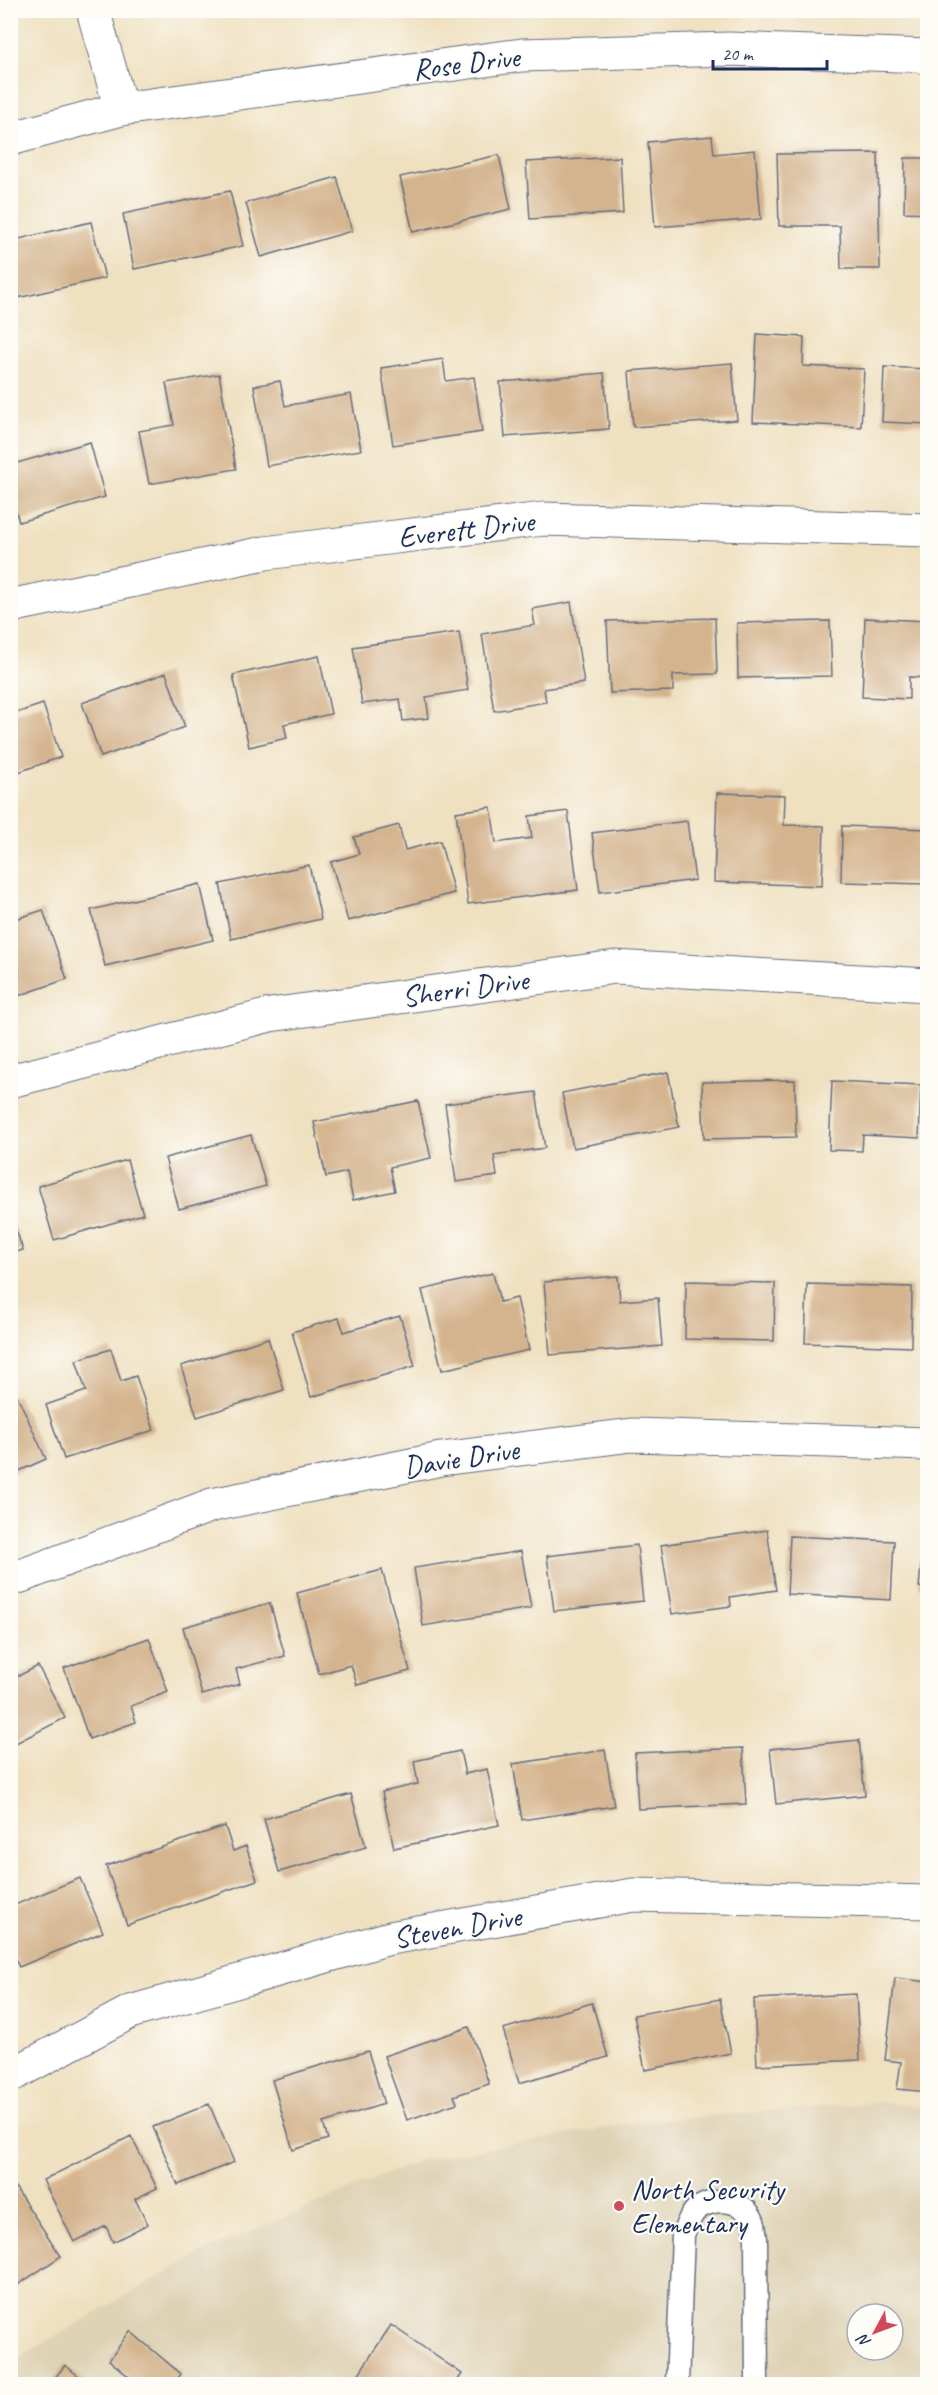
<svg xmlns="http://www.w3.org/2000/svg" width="938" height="2395" viewBox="0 0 938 2395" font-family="Caveat,sans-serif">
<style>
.built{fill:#dfd3b6;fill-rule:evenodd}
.building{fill:#d4b48e}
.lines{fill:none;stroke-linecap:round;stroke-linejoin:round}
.service-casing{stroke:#656d80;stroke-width:25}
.minor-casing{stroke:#656d80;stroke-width:35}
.service{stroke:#fff;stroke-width:22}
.minor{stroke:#fff;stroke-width:33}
.poi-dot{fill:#d1495b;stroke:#fdfcf7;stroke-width:2}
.labels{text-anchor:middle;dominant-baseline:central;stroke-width:4.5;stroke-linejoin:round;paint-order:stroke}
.street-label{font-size:30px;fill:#1b2f5e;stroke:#fdfcf7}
.poi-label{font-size:30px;fill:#1b2f5e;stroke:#fdfcf7;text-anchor:start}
</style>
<rect width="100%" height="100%" fill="#fdfcf7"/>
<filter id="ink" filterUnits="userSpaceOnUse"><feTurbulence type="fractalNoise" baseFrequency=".0167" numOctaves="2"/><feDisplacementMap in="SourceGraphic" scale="12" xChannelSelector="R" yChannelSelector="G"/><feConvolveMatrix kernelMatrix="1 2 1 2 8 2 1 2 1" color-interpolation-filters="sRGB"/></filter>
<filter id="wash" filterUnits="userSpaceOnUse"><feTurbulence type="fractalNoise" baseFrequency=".008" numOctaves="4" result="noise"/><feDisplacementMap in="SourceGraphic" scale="24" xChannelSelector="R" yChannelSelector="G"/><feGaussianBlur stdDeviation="1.35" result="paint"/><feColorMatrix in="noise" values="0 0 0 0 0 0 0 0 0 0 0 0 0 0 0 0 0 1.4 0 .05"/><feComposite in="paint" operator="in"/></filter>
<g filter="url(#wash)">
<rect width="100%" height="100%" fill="#efe0c0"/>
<path class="built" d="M878,2102l49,5v277h-916l-1,-22 193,-110 214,-91 229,-40zM857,2314h36v36h-36z"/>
<g id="blocks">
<path class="building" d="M712,136l2,18 41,-4 6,69 -106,8 -7,-85z
M878,153l2,116h-39l-1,-43h-61l-2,-72z
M499,155l12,54 -98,23 -13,-55z
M620,157l3,56 -93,6 -4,-57z
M905,158h23v55l-24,-1z
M337,177l15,54 -91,26 -15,-54z
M230,191l13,55 -109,23 -11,-55z
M91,222l14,56 -92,21 -3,-58z
M757,334l47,3 -1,29 61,3 -3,58 -108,-5z
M443,359l3,22 28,-4 8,55 -89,13 -12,-77z
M732,363l5,57 -104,7 -4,-56z
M884,367l44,2v55l-46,-2z
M604,373l5,56 -104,8 -5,-55z
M219,374l17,95 -87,15 -10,-53 35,-6 -8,-42z
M280,381l5,25 66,-12 10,56 -94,16 -13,-80z
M90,442l15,55 -86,25 -9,-31v-26z
M571,602l13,81 -40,6 2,13 -52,9 -12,-77 53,-9 -3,-16z
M715,618l2,56 -44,1v16l-63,2 -3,-72z
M865,618l63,3v57l-19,-1v22l-47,-2z
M830,621l2,55 -94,2 -1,-55z
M459,632l9,58 -42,7 3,21 -26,3 -3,-22 -38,5 -9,-57z
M319,656l12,58 -47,10 3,14 -38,9 -16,-72z
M166,673l19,54 -84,30 -19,-54z
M43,704l18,53 -51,18v-60z
M717,793l68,2 -1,30 40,1 -2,60 -108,-4z
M491,807l5,36 36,-5 -3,-22 39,-5 10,79 -110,14 -12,-92z
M687,821l8,59 -95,12 -8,-59z
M399,825l6,25 35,-9 14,52 -106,28 -17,-59 28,-8 -5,-17z
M842,826l86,3v55l-87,-2z
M309,865l12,54 -90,20 -11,-55z
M200,884l13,56 -108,26 -14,-56z
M43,910l24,69 -52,18 -5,-13v-63z
M668,1072l11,55 -106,21 -11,-55z
M795,1080l1,57 -92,2 -2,-57z
M832,1081l89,4 -2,53 -56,-3 -1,16 -33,-1z
M536,1092l9,56 -51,7 3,21 -41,6 -11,-78z
M418,1101l13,57 -41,9 5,24 -42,9 -6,-28 -21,5 -12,-55z
M251,1135l15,51 -87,23 -14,-51z
M127,1160l16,54 -89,26 -16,-54z
M10,1213l13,37 -13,4z
M493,1273l7,29 17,-4 12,52 -87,20 -20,-80z
M618,1276l2,25 38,-3 4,48 -112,9 -6,-73z
M686,1281l89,2 -1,58 -89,-2z
M807,1284l105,3 -1,60 -106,-4z
M400,1316l15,50 -104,31 -19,-65 47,-14 5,14z
M268,1338l16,52 -87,27 -16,-51z
M111,1349l10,32 15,-5 18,54 -90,29 -18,-54 40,-14 -10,-31z
M17,1395l29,64 -36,16v-77z
M767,1530l9,60 -46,7 1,9 -59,8 -11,-69z
M790,1536l104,5 -3,59 -104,-6z
M924,1536h4v52l-9,-1z
M637,1545l6,56 -89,10 -7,-55z
M521,1551l10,57 -108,18 -9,-58z
M382,1570l28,101 -53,14 -6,-20 -32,9 -22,-81z
M270,1603l15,53 -49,13 4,15 -38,11 -19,-68z
M149,1638l19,54 -37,14 5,16 -47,17 -25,-71z
M38,1666l27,52 -55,28v-66z
M859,1740l6,55 -89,9 -6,-55z
M926,1745h2v66l-6,-1z
M743,1748l3,56 -108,5 -3,-56z
M605,1750l9,56 -92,14 -9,-56z
M460,1751l5,23 22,-5 12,56 -105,23 -12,-56 36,-8 -4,-23z
M351,1794l15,53 -87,25 -15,-53z
M225,1826l8,25 13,-5 11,34 -130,45 -21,-59z
M80,1878l23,54 -84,35 -9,-19v-41z
M895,1978l33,4v110l-31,-3 4,-27 -16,-2z
M856,1994l4,66 -103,5 -3,-66z
M720,1999l11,54 -86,17 -11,-55z
M592,2003l16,54 -89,26 -16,-54z
M469,2027l20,57 -35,12 3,7 -50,17 -23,-64z
M368,2051l16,53 -61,19 5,16 -35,11 -21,-70z
M209,2104l25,58 -56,23 -25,-58z
M131,2136l26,52 -22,11 13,25 -35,18 -7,-16 -32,16 -31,-62z
M15,2187l46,69 -51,34v-100z
M391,2325l71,49 -7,10h-103z
M130,2331l51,43 -7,10h-36l-29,-24z
M65,2365l23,19h-38z"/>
</g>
</g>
<g filter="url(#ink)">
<use href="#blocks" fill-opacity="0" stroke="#656d80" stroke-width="1.5"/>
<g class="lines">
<defs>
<path id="service" d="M677,2384l6,-149c4,-10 8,-23 17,-28 18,-10 44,-8 53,14 2,5 2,13 3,18l1,145"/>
<path id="minor" d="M93,10l28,99
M10,139l111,-30 401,-54 207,-6 199,7
M10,606l255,-53 278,-34 385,11
M10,1081l260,-66 345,-48 313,18
M10,1580l202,-75 229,-46 191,-24 296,9
M10,2076l120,-64 260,-74 243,-43 295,7"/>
</defs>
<use href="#service" class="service-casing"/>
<use href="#minor" class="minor-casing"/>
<use href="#service" class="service"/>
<use href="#minor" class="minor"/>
</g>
</g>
<circle class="poi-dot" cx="619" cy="2206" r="6"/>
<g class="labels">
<g class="street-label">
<text transform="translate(466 63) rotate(-7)">Rose Drive</text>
<text transform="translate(466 529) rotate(-7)">Everett Drive</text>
<text transform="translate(465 988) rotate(-8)">Sherri Drive</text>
<text transform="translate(461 1458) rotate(-9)">Davie Drive</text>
<text transform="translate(457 1927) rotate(-10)">Steven Drive</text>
</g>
<g class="poi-label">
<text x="631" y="2189">North Security<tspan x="631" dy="34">Elementary</tspan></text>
</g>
</g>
<rect width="938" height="2395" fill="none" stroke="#fdfcf7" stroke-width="36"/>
<g transform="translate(875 2332) rotate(229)"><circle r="28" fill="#fdfcf7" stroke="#a3aaba" stroke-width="1.5"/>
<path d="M0-4.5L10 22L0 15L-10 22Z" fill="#d1495b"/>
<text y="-9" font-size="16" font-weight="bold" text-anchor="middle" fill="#1b2f5e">N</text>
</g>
<path d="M713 60v9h114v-9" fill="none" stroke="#1b2f5e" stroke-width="3"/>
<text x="722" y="60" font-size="18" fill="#1b2f5e" stroke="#fdfcf7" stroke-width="4.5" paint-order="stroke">20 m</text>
</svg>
